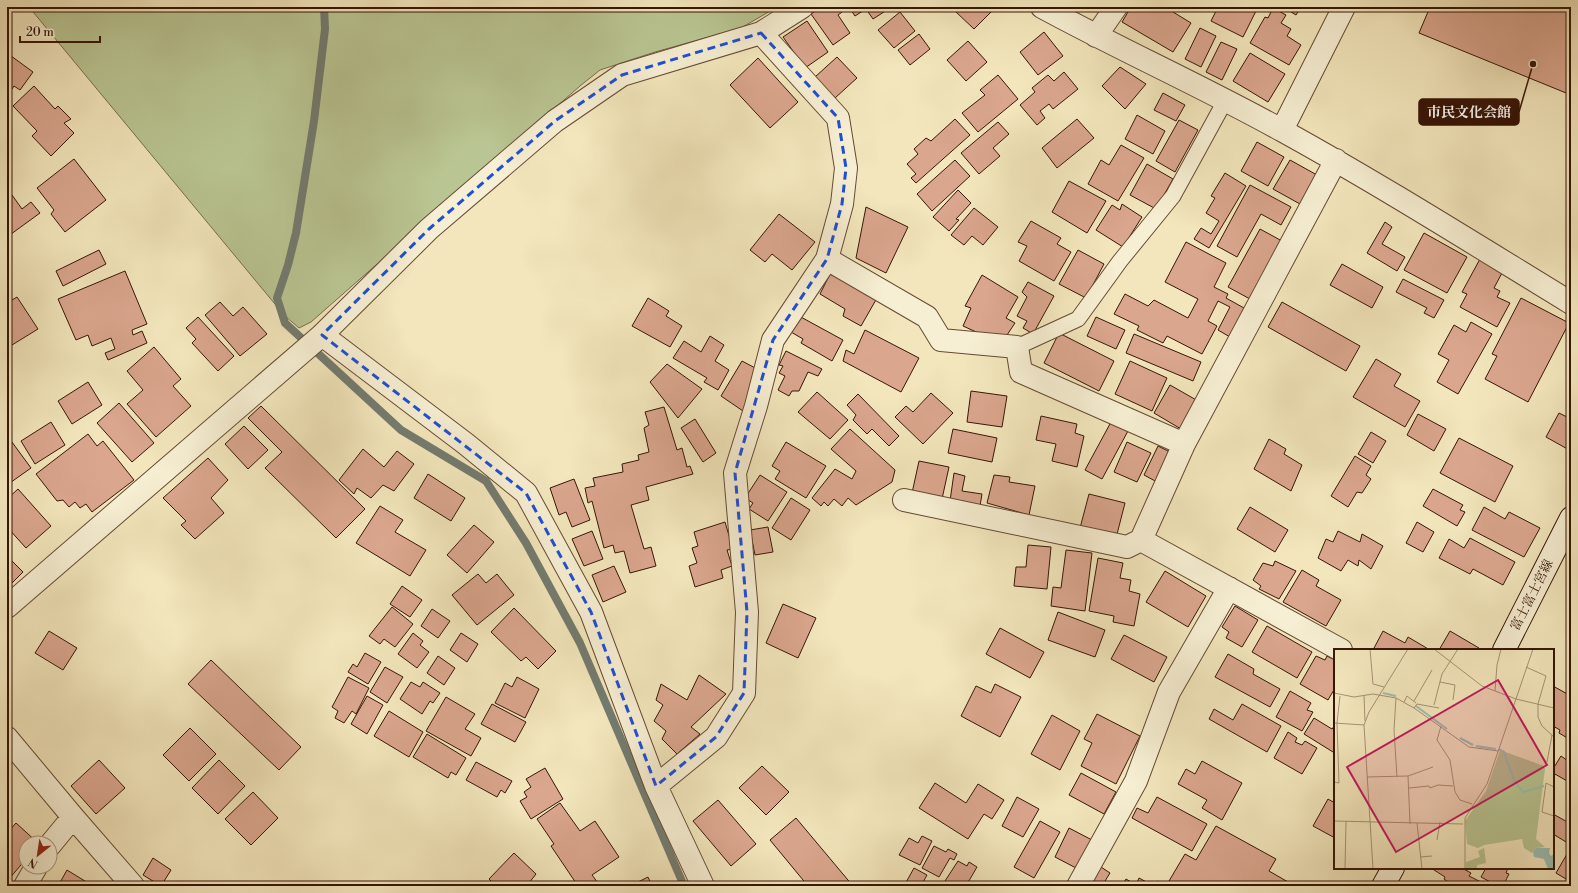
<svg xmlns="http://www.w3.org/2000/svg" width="1578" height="893" viewBox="0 0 1578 893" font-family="'Libre Bodoni','Noto Serif JP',serif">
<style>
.green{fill:#b9c592;stroke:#786d4c}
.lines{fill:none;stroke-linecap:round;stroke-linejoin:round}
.stream{stroke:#737b6f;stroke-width:8}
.building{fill:#daa68e;stroke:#371507}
.service-casing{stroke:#664934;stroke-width:17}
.minor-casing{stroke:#664934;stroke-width:24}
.secondary-casing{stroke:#371507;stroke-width:24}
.service{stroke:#f7efd3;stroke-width:15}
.minor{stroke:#f7efd3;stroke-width:22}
.secondary{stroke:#f7efd3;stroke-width:22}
.marked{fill:none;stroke:#1d4ed8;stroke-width:3;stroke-dasharray:8 5;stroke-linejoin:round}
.labels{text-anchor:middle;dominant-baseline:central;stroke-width:3;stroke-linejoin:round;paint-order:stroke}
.street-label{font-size:13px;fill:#371507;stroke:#f7efd3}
.inset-river{fill:none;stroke:#9bbfb4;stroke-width:2}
.inset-road{fill:none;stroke:#a89274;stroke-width:1}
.view{fill:#c2185b;fill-opacity:0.15;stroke:#c2185b;stroke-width:2}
.inset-edge{fill:none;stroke:#371507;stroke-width:2}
.leader{fill:none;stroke:#371507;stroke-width:1.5}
.callout-dot{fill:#371507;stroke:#f7efd3;stroke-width:1.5}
.callout{fill:#371507;stroke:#371507;stroke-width:1.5}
.callout-label{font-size:14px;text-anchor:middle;font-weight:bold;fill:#fff}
</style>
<rect width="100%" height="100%" fill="#f3e6bc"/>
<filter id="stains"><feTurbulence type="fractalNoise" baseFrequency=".005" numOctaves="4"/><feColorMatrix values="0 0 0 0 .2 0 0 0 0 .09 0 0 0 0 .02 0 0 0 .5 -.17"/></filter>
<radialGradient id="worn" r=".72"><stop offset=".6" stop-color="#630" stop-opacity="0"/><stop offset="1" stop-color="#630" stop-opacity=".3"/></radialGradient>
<path class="green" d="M29,7h748l-36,21 -86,24 -55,18 -20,16 -269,236 -12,6 -15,-13z"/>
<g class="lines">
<path class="stream" d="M324,7l1,22 -11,92 -18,112 -8,32 -11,33 8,25 116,107 85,51 40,62 54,100 104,243"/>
</g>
<path class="building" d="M821,7h17l4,5 -4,3 12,18 -17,12 -22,-31z
M849,7h40l1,1 -17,11 -7,-10 -11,7z
M961,7h-1h36l-22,22 -18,-17z
M1131,7h34l26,16 -18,29 -51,-30z
M1218,7h40l-15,30 -32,-16z
M1283,7h18l-5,8z
M1430,7h141v88l-152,-62z
M1273,8l13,7 -5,8 10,6 -4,7 14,9 -12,20 -39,-22 15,-26 3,1z
M900,12l15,19 -21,17 -16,-18z
M807,21l21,31 -23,16 -22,-31z
M1200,28l16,8 -15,31 -16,-8z
M1044,32l19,24 -25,19 -18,-23z
M919,34l11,15 -20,16 -12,-15z
M968,41l19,21 -21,19 -19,-21z
M1221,42l16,7 -15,31 -16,-8z
M7,53l26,19 -13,18 -6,-4 -7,10z
M1250,53l35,21 -17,28 -35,-21z
M837,57l20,21 -22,20 -20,-21z
M758,58l40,44 -28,26 -40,-43z
M1120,67l26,17 -21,25 -23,-23z
M1064,72l14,17 -25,20 -4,-5 -9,7 5,7 -8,7 -17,-20 15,-13 -3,-4 16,-13 6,6z
M998,75l20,24 -40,33 -16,-19 23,-18 -5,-5z
M34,86l21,23 3,-3 13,13 -7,4 10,10 -23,23 -19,-20 5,-5 -24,-25z
M1163,93l22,12 -9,16 -22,-11z
M1137,115l28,16 -12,23 -28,-15z
M955,119l15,16 -54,48 -5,-5 5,-4 -9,-10 11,-10 -4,-5 12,-11 5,3z
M1077,119l17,19 -37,30 -15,-20z
M1179,120l19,10 -23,42 -19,-11z
M998,122l11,12 -16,14 7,8 -21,18 -18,-21z
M1257,142l27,15 -16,29 -27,-15z
M1121,145l23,13 -26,43 -30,-17 13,-24 8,5z
M74,159l32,41 -41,32 -14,-18 3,-4 -17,-22z
M955,160l15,16 -38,35 -15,-17z
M1290,160l27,15 -17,29 -27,-15z
M1147,164l26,15 -17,30 -26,-14z
M1225,173l21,13 -37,62 -15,-9 7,-11 10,6 8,-13 -13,-8 9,-15 -4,-2z
M1069,181l37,20 -19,32 -35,-21z
M1250,185l41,22 -10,18 -20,-11 -24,43 -20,-11z
M958,190l13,13 -15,16 3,1 -10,11 -16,-14z
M12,195l10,14 9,-7 9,11 -33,24v-41z
M1122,204l20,13 -19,30 -27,-17 16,-25 8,5z
M866,207l42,20 -22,46 -30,-15z
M974,208l24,19 -15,18 -11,-9 -8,9 -13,-10z
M779,214l36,28 -23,28 -20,-16 -7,8 -15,-12z
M1031,221l30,17 -4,6 14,8 -17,29 -35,-20 8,-15 -9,-4z
M1385,222l7,5 -10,17 23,13 -8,14 -30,-18z
M1260,229l22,12 -32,58 -22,-12z
M1424,233l43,24 -20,36 -43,-23z
M1186,242l40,21 -12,24 14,7 -2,4 18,10 -14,29 -12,-7 12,-23 -12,-6 -10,20 9,5 -15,28 -35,-18 -4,7 -26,-13 2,-4 -25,-12 11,-20 23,12 6,-6 34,18 10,-19 -33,-17z
M99,250l7,14 -43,22 -7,-15z
M1078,250l26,14 -18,34 -27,-14z
M1480,259l23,12 -9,17 6,3 -3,6 13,6 -13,24 -37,-20 7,-13 -5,-2z
M1342,264l41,23 -11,21 -42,-23z
M125,271l22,53 -15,6 1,5 9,-4 5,12 -39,17 -3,-7 10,-4 -4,-11 -19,8 -4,-11 -12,5 -18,-41z
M830,274l47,24 -16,28 -18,-10 2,-7 -25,-15z
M982,275l36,22 -12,21 9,5 -10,15 -20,-2 -22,-10 8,-18 -6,-2z
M1403,279l41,21 -10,18 -10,-5 3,-5 -31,-16z
M1028,282l26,14 -21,38 -10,-6 4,-7 -10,-5 10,-19 -5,-5z
M17,297l21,32 -26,16 -5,-8v-34z
M648,298l21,13 -3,5 16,10 -12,21 -38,-21z
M1521,298l48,25 -41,79 -43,-23 12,-23 -5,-2z
M220,302l13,14 10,-9 24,27 -27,22 -35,-41z
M1282,302l78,44 -14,25 -78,-44z
M799,316l44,24 -11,21 -31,-18 2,-4 -12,-7z
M198,317l36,39 -16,15 -26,-28 4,-4 -10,-11z
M1096,317l29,13 -9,19 -29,-13z
M1471,322l21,12 -34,60 -21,-12 12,-22 -11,-6 16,-29 12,7z
M865,330l54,28 -18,34 -58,-31 3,-11 8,4z
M1059,333l55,28 -15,30 -55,-28z
M1134,334l67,28 -8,19 -67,-28z
M710,336l14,9 -9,16 14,9 -11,20 -14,-8 3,-4 -34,-20 11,-17 17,11z
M154,347l27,32 -8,7 18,20 -35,31 -29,-33 16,-14 -16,-19z
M786,351l36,18 -4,7 -10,-4 -9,19h-7l-3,5 -11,-6 7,-14 -6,-3 4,-7 -4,-1z
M1376,359l25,15 -7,12 26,15 -15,26 -52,-30z
M742,361l17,9 -2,16 -14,25 -22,-15z
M1130,361l37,17 -15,33 -37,-17z
M667,364l35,25 -24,29 -28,-36z
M88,382l14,23 -30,19 -14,-23z
M1170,385l28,16 -17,28 -27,-16z
M971,391l36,5 -5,31 -35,-5z
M817,392l31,28 -18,19 -32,-27z
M931,393l22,20 -30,31 -28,-27 11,-11 7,6z
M858,394l41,42 -10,10 -17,-17 -5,5 -14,-14 3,-5 -9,-10z
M119,403l35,40 -22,19 -35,-39z
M261,406l104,103 -29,29 -71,-70 17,-16 -34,-34z
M664,407l13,43 5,-2 5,19 3,-1 3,8 -47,13 3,13 -18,5 13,44 7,-2 5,19 -26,7 -6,-22 -9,2 -2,-8 -9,3 -12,-47 -4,2 -3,-15 10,-2 -2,-8 30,-6 -1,-8 17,-4 -1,-5 11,-3 -5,-24 5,-3 -4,-13z
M1559,413l12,6v32l-25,-14z
M1418,414l28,15 -12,22 -27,-16z
M1041,416l36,8 -2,9 9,3 -7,31 -25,-6 4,-17 -20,-4z
M695,419l21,34 -13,9 -22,-34z
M51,422l14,23 -30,19 -14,-23z
M1111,422l17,9 -26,48 -17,-9z
M244,426l24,24 -20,19 -23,-25z
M850,429l45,41 -3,12 -36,23 -8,-7 -6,8 -8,-7 -6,7 -4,-4 -3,4 -9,-8 23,-29 17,10 4,-8 -25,-22z
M953,429l44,9 -5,24 -44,-9z
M1371,432l15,9 -13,22 -15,-9z
M88,434l9,12 6,-5 31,39 -42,32 -6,-8 -6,4 -5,-6 -6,5 -6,-7 -6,1 -21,-27z
M9,438l22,30 -24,17v-46z
M1459,438l54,28 -18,36 -55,-29z
M1269,439l17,10 -2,5 18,11 -11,26 -37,-22z
M786,442l40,24 -20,32 -31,-19 5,-8 -8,-5z
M1127,442l24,11 -14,29 -23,-10z
M1158,446l14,7 -15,29 -13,-7z
M363,449l21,18 13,-16 17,13 -20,27 -11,-6 -12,13 -14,-10 -3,6 -15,-14z
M1355,456l16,10 -5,9 5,4 -9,14 -5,-1 -9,15 -17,-11z
M208,458l20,22 -17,18 13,15 -29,26 -14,-14 5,-4 -23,-23z
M919,461l30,6 -7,32 -30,-6z
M954,473l11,3 -3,15 20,3 -2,12 -30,-5z
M428,474l37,24 -14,23 -37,-23z
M760,475l27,17 -19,29 -19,-12 4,-6 -8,-5z
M994,475l16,2 -1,5 26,4 -6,29 -42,-12z
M574,479l16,41 -18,7 -6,-15 -7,3 -9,-27z
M18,489l33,37 -25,22 -19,-21v-28z
M1433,489l30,16 -3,5 5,2 -8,14 -34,-20z
M1089,494l36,9 -9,35 -36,-10z
M791,498l19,12 -19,30 -19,-12z
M380,506l23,14 -8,12 31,18 -16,26 -54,-33z
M1250,507l38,23 -13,22 -38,-23z
M1484,507l21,12 4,-7 31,16 -16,29 -52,-27z
M725,522l8,27 -6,1 5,16 -11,4 2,8 -28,9 -6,-21 8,-3 -5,-15 6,-2 -4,-14z
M1417,522l17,10 -11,20 -17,-9z
M474,525l20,17 -27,31 -20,-18z
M768,527l5,25 -18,3 -5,-25z
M592,531l11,28 -19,7 -12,-27z
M1338,531l22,11 2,-8 21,12 -12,23 -12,-9 -1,6 -10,-6 -7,11 -23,-13 8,-19 7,3z
M1470,538l45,24 -12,23 -30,-16 -3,5 -31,-16 10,-19 15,9z
M1028,545l23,2 -4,42 -33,-3 2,-19h10z
M1066,550l26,3 -7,58 -34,-5 2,-19 8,1z
M7,556l16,16 -16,16z
M1098,558l25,5 -3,15 11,2 -2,11 11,3 -6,32 -21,-4 1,-6 -25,-5z
M1275,561l21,10 -17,28 -20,-10 2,-3 -8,-6 10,-17 10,3z
M614,566l12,26 -23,10 -11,-27z
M1302,570l17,10 -3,6 25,14 -15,26 -43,-24z
M1165,571l41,25 -18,31 -42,-25z
M478,574l8,9 11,-9 17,21 -37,30 -25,-30z
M402,586l20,14 -12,17 -20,-13z
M783,604l33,14 -18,40 -32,-15z
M1235,606l23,14 -16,27 -16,-9 3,-6 -7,-5z
M392,607l21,17 -18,23 -11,-8 -4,5 -11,-8z
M514,608l42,43 -18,18 -12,-12 -5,4 -30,-29z
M432,609l18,12 -12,17 -17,-12z
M1058,612l47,18 -10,27 -47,-17z
M1267,626l45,26 -15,26 -45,-26z
M1000,628l44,24 -14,26 -44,-24z
M49,631l28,17 -14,22 -28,-17z
M1383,631l22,12 3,-6 22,13h-57z
M1450,631l29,17 -1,2h-39z
M413,633l10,8 -3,4 9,7 -12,16 -19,-14z
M461,633l17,11 -11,18 -17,-12z
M1124,635l43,22 -13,25 -43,-23z
M365,653l16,9 -13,22 -20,-12 5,-8 4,3z
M1228,654l26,15 -1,5 27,15 -10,18 -55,-30z
M438,656l17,12 -11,17 -17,-12z
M1316,656l9,4 2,-4 8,4v28l-7,12 -28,-16z
M211,660l90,87 -22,23 -91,-86z
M385,667l18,10 -16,26 -17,-11z
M699,675l27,19 -35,33 9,7 -23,20 -15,-15 4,-8 -12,-10 9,-16 -7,-5 5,-16 26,16z
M348,677l21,11 -13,26 -4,-3 -8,12 -9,-5 3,-7 -6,-4z
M517,677l22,12 -14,29 -30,-15 10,-20 7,4z
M411,682l9,5 3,-5 17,11 -7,10 -3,-2 -8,13 -22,-15z
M995,684l26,13 -21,40 -39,-21 15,-30 15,7z
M1553,686l18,10v40l-2,3 -10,-6 1,-3 -7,-4z
M1290,691l21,12 -4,7 6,2 -11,19 -26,-14z
M367,696l16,9 -16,29 -16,-10z
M446,697l29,17 -10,15 16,9 -10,18 -45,-25z
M492,704l34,18 -11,20 -34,-18z
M1242,704l39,22 -14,26 -58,-33 5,-10 19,11z
M389,711l34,21 -14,25 -35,-21z
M1097,714l43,22 -24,48 -35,-18 11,-23 -8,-4z
M1052,715l28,16 -20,39 -29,-16z
M1314,718l18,11 3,-4v23l-2,4 -29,-18z
M190,728l26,26 -27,27 -26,-26z
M1288,732l9,6 -2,4 7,3 3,-4 12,7 -15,26 -28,-16z
M427,734l39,24 -10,17 -5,-3 -3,6 -35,-21z
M1561,756l10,7v16l-2,3 -16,-9v-4z
M99,760l26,28 -29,26 -25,-28z
M219,760l26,26 -27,28 -26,-26z
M1202,761l40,22 -20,37 -20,-12 5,-8 -29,-16 8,-15 9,5z
M476,762l36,19 -7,12 -4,-3 -4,7 -31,-17z
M762,766l27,26 -23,23 -27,-27z
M545,768l18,31 -32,20 -11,-18 7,-4 -3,-5 7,-5 -5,-8z
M1081,773l35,19 -12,22 -35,-19z
M935,783l31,20 12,-19 26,16 -12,19 -8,-5 -16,25 -49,-31z
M253,792l25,26 -27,27 -26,-26z
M1017,797l22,12 -16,28 -21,-11z
M1157,797l50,27 -15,27 -60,-33 5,-10 11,5z
M1328,799l7,4v35l-22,-12z
M718,800l38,44 -25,22 -38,-45z
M560,803l20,28 15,-10 24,36 -27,18 6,8 -5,3h-15l-27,-40 3,-2 -17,-25z
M1553,814l18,10v21l-18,-11z
M796,818l57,68h-45l-38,-46z
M1040,821l20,11 -26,46 -20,-11z
M16,823l22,20h-12v16l-17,20 -2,-2v-44z
M1216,826l60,33 -7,12 26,15h-117l-9,-5 16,-27 11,6z
M1069,828l23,12 -16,28 -21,-11z
M922,836l10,5 -12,24 -21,-10 10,-17 9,5z
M934,846l12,6 2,-3 9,5 -3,6 -4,-2 -11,19 -17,-9z
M514,853l22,21 -7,9 3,3h-36l-7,-7z
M1567,854l4,2v26l-15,-9z
M153,858l18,12 -10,16 -18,-11z
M958,861l9,5 2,-4 8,5 -11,19h-12l-9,-5z
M1098,865l12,8 -8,13h-15z
M914,868l13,7 -6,11h-17z
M1431,868h31l9,5 -2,3 18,9 -1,1h-32l-10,-7 1,-2z
M1486,868h22l-2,5 3,1 -6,12h-5l-17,-9z
M67,870l26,16h-35z
M648,877l4,9h-22z
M1139,878l15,8 3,-5 9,5h-44l4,-7 10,6z"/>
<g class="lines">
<defs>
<path id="service" d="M1017,347l61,-28 42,-58 53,-65 52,-95"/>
<path id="minor" d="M1042,7c79,43 162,80 241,124 98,54 193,114 288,172
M1096,36l20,-29
M1282,130l62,-123
M827,259l100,58 14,23 76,7 4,25 163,72
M322,335l144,109 60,49 65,119 65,174 47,100
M904,500l223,47 14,-7 43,-96 152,-284
M1141,540l200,110
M7,607l315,-272 107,-106 126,-108 67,-46 139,-42 41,-26
M7,738l66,79 60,69
M656,786l60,-49 28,-44 3,-81 -12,-139 21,-67 17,-66 54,-81 15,-55 4,-36 -8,-50 -77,-85
M50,845l23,-28
M25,886l11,-19
M1078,886l58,-105 33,-89 60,-104"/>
<path id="secondary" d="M1504,650l67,-132
M1383,886l10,-18"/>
</defs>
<use href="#service" class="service-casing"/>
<use href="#minor" class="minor-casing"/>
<use href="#secondary" class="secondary-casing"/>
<use href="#service" class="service"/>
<use href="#minor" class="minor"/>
<use href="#secondary" class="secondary"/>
</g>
<path class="marked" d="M761,33l77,85 8,50 -4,36 -15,55 -54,81 -38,133 12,139 -3,81 -28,44 -60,49 -65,-174 -65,-119 -204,-158 107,-106 126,-108 67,-46z"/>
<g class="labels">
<g class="street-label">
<text transform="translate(1532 595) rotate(-63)">富士富士宮線</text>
</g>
</g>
<g transform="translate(1334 649)">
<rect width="220" height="220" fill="#f3e6bc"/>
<path d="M166,101l44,16 1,3 -9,70 9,8 -9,1 -4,5 -8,-5 -2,-9 -38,6 -6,3 -11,-4 -2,-23 21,-30zM150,199l2,15 -9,2v4h-11v-7l14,-5 -2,-6z" fill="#b9c592"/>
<path d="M202,199h14l-1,5 2,3 3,-2v15h-6l-4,-10 -10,-2 -1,-5z" fill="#9bbfb4"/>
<path class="inset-river" d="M49,44l13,3M82,57l31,23M126,89l13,7M142,97l20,3M165,100l5,3 10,28 9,12 21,-6"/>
<path class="inset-road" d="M36,0l3,35 11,3M100,0l48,37 34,13 38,9M192,18l20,9 -8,28v13l4,9 12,11M106,33l15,3 -2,15M161,42l2,-26 4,-16M0,44l20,4 19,-3 23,4 18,10 55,39 29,4M30,46l1,26M62,49l-2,32 3,47M80,52l18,-31M70,53l3,-6 9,7M100,56l8,-31 16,-25M80,59l3,-4 22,4M0,74l30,2M107,77l-4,14 13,20 5,32 5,8 12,4M213,113l5,-27M74,127l2,48M33,128l41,-1 25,-9M0,133l5,1 -2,-60 3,-27M220,138l-8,-4 -4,29 12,4M75,139l20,-2 1,2 8,-3 15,1M0,172l129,3M83,174l5,46M103,191l3,-18M86,208l12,-1M11,220l1,-48M39,220l-9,-144 5,-13 39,-63M131,220v-51l22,-34 46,-135"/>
<path class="view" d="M164,31l49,85 -151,87 -49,-85z"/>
<rect width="220" height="220" class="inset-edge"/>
</g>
<path class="leader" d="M1533 64L1519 112"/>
<circle class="callout-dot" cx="1533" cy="64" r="4"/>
<rect class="callout" x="1419" y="99" width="100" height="26" rx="4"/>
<g class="callout-label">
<text x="1469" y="117">市民文化会館</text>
</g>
<rect width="1578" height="893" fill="none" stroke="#f3e6bc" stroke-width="24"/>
<rect x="8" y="8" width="1562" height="877" fill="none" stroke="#371507" stroke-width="2"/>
<rect x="12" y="12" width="1554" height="869" fill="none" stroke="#371507"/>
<g transform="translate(38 855) rotate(210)"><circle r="19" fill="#f7efd3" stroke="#aa9881"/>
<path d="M0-3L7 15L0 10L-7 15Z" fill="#8f2418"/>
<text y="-6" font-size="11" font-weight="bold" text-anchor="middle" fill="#371507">N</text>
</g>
<path d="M20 36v6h80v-6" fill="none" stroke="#371507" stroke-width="2"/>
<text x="26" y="36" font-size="12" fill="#371507" stroke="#f7efd3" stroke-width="3" paint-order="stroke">20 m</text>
<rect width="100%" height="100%" filter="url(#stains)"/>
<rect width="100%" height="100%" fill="url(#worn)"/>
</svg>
